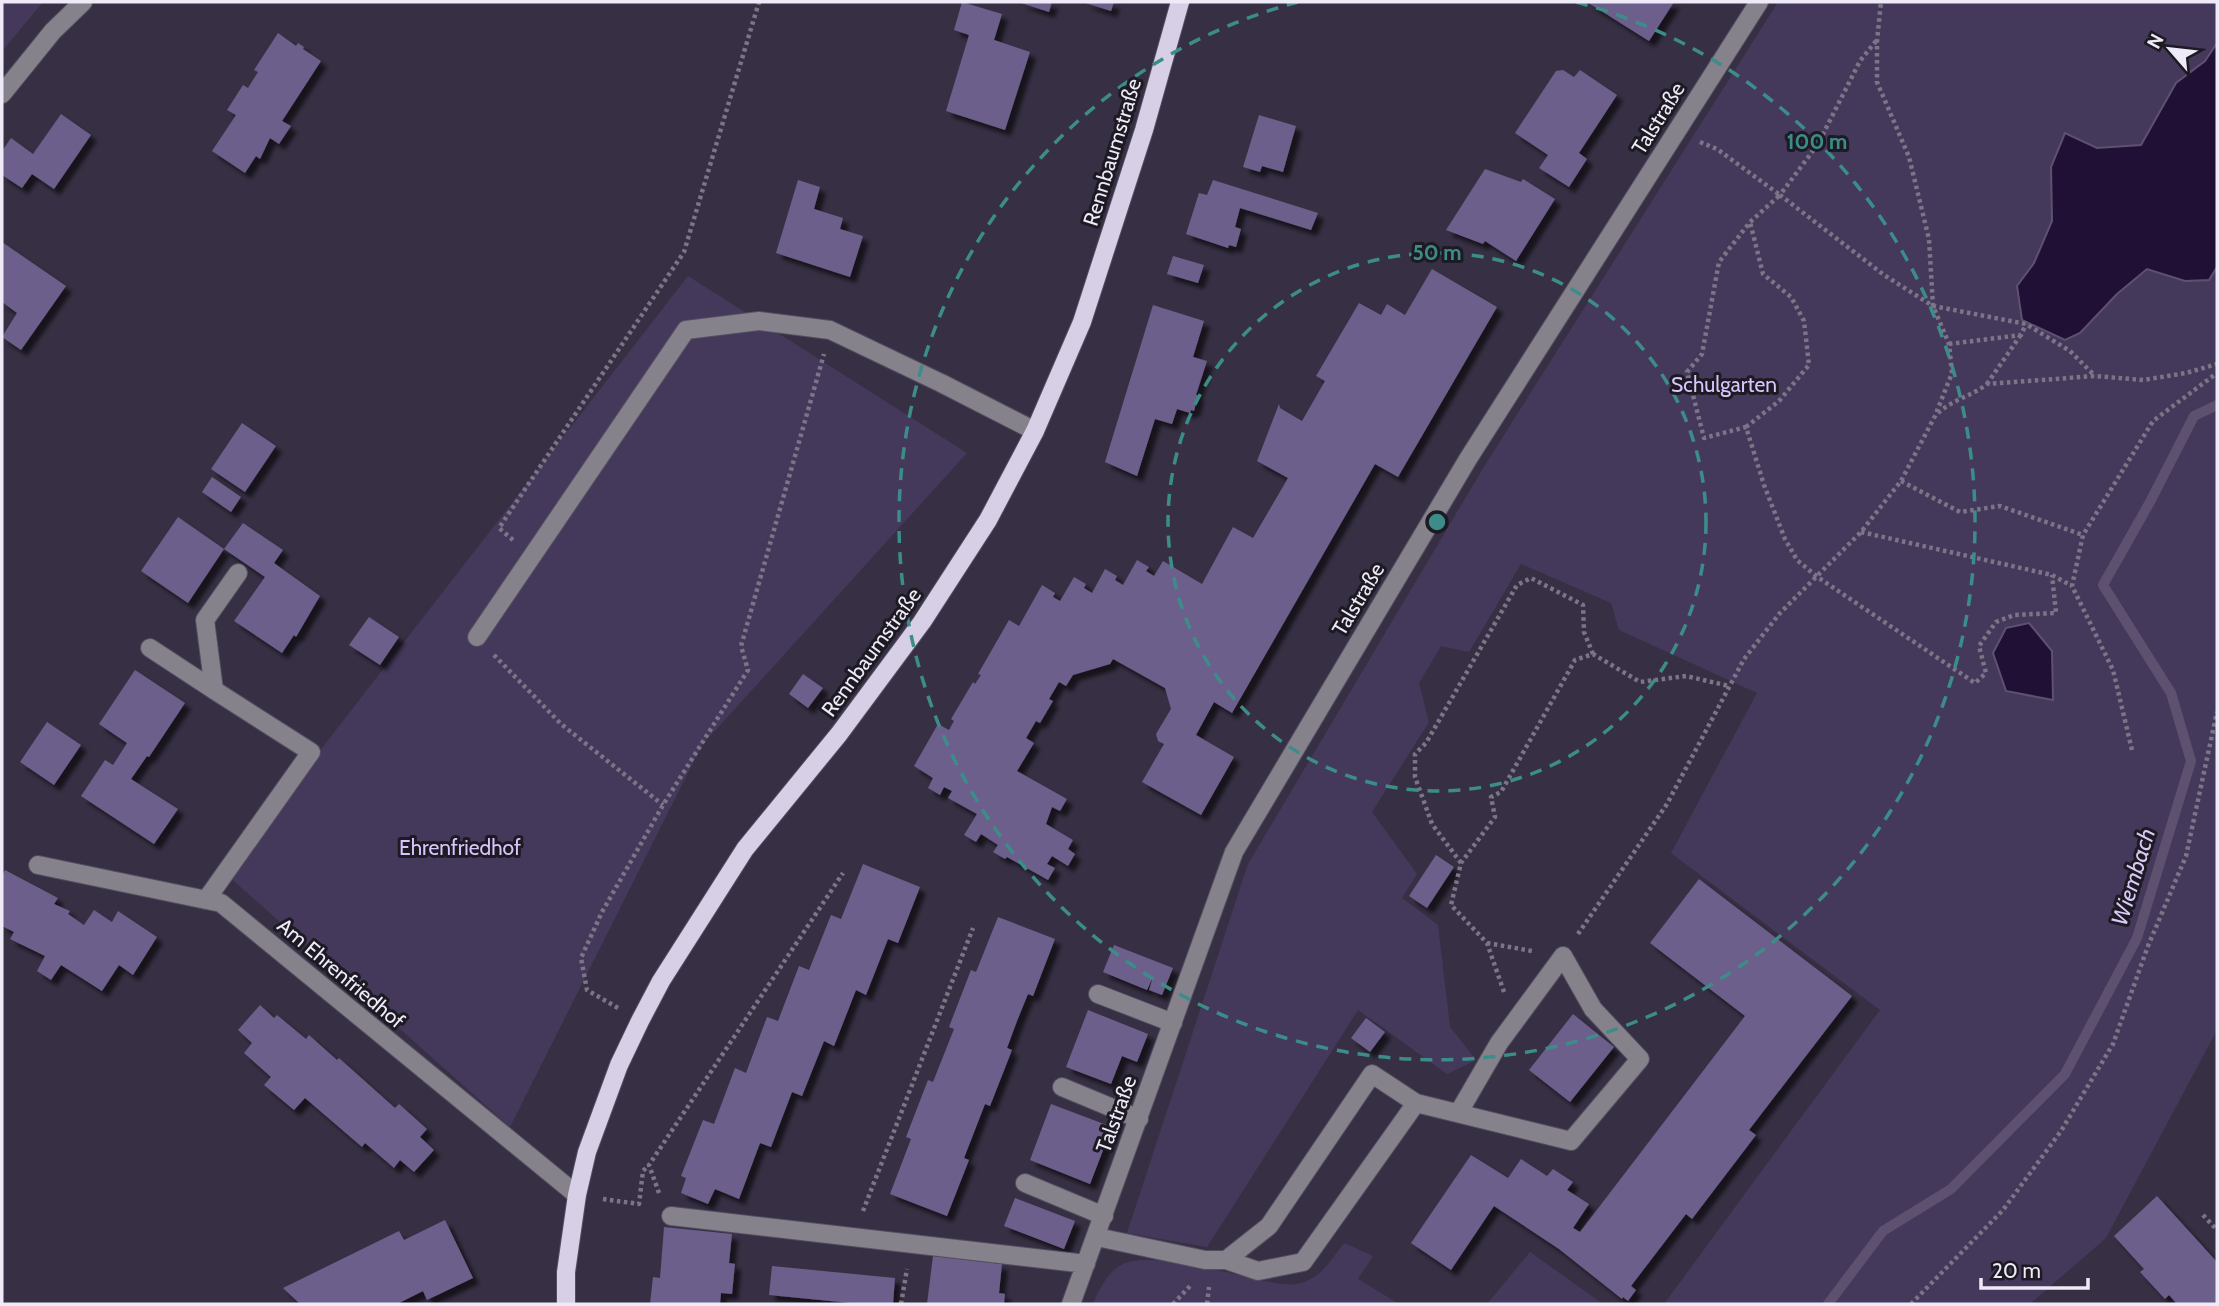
<svg xmlns="http://www.w3.org/2000/svg" width="2219" height="1306" viewBox="0 0 2219 1306" font-family="Cabin,sans-serif">
<style>
.green{fill:#45395b}
.water{fill:#201036;stroke:#5e5170;stroke-width:2}
.lines{fill:none;stroke-linecap:round;stroke-linejoin:round}
.stream{stroke:#5e5170;stroke-width:10}
.building{fill:#6d5e8b;filter:url(#shadow)}
.minor-casing{stroke:#544e61;stroke-width:20}
.major-casing{stroke:#544e61;stroke-width:20}
.path{stroke:#7b7587;stroke-width:4.5;stroke-dasharray:3.5 3.5;stroke-linecap:butt}
.minor{stroke:#85828c;stroke-width:18}
.major{stroke:#d6cfe5;stroke-width:18}
.ring{fill:none;stroke:#3c8d89;stroke-width:3.5;stroke-dasharray:12 9}
.labels{text-anchor:middle;dominant-baseline:central;stroke-width:6;stroke-linejoin:round;paint-order:stroke}
.street-label{font-size:21px;fill:#eeeaf7;stroke:#1d1a23}
.park-label{font-size:21px;fill:#d8c5fe;stroke:#1d1a23}
.water-label{font-size:23px;font-style:italic;fill:#d8caf6;stroke:#1d1a23}
.centre{fill:#3c8d89;stroke:#1d1a23;stroke-width:3.5}
.ring-label{font-size:21px;text-anchor:middle;font-weight:bold;fill:#3c8d89;stroke:#1d1a23;stroke-width:6;stroke-linejoin:round;paint-order:stroke}
</style>
<defs>
<filter id="shadow"><feDropShadow dx="6" dy="6" stdDeviation="2" flood-color="#0009"/></filter>
</defs>
<rect width="100%" height="100%" fill="#373044"/>
<path class="green" d="M2,2h41l-41,49z
M1778,2h439v41l-12,18 -29,22 -35,62 -44,3 -31,-15 -15,34 1,54 -18,42 -17,23 33,46 15,8 82,-71 38,12 24,-1 8,-13v763l-111,208 -76,66h-366l216,-294 -209,-157 86,-160 -138,-63 -8,-27 -90,-39 -52,88 -28,-6 -22,37 10,39 -57,90 45,62 -15,24 36,27 12,102 26,33 -29,14 -89,-64 -151,237 -80,-14 121,-369 237,-399z
M688,276l279,177 -265,292 -192,382 -285,-254z
M1344,1243l29,13 -15,23 41,25h-306c6,-14 14,-31 28,-39 26,-15 107,8 138,15 18,3 35,9 52,-1 14,-8 23,-23 33,-36z
M1530,1252l73,52h-116z"/>
<path class="water" d="M2217,43v224l-8,13 -24,1 -38,-12 -30,25 -37,39 -15,7 -43,-20 -5,-34 17,-23 18,-42 -1,-54 14,-34 32,15 44,-3 35,-62 29,-22z
M2029,623l23,28 1,49 -47,-9 -13,-38 13,-25z"/>
<g class="lines">
<path class="stream" d="M1828,1304l55,-73 68,-42 114,-115 72,-136 54,-177 -20,-68 -68,-108 47,-83 44,-86 23,-11"/>
</g>
<path class="building" d="M962,2l40,12 -8,26 36,12 -25,78 -59,-19 23,-76 -15,-5z
M1018,2h34l-3,10z
M1082,2h32l-3,9z
M1587,2h87l-25,39z
M278,33l18,13 2,-3 6,4 -1,2 18,12 -39,60 9,5 -12,18 -9,-6 -10,21 -4,-3 -11,17 -33,-22 24,-36 -9,-5 16,-25 5,3 10,-16 -4,-2z
M1563,70l11,7 6,-7 37,25 -38,58 8,6 -18,28 -30,-19 9,-13 -33,-22 41,-62z
M61,114l30,21 -37,54 -22,-15 -10,14 -20,-13v-24l9,-13 22,16z
M1259,115l37,11 -13,46 -21,-6 -2,6 -17,-5z
M1485,169l36,13 2,-3 32,20 -39,62 -31,-20 -2,3 -37,-14z
M798,180l22,7 -6,22 29,9 -3,11 23,7 -13,41 -74,-24z
M1213,180l105,33 -7,17 -71,-22 -5,19 6,2 -5,18 -7,-2 -1,3 -42,-14 13,-41 8,2z
M2,242l64,44 -45,64 -19,-13 15,-24 -15,-11z
M1173,256l31,9 -6,18 -31,-9z
M1432,269l65,38 -99,170 -23,-13 -143,249 -18,-11 -18,33 38,22 -33,58 -59,-33 22,-38 -6,-3 -2,-7 15,-25 -6,-21 -52,-29 -3,5 -37,11 -7,11 -7,-4 -10,17 4,2 -13,22 -4,-2 -10,17 8,5 -17,28 50,28 -7,12 -8,-4 -6,17 27,16 -5,9 7,5 -7,12 -16,-10 -5,8 8,4 -7,12 -41,-23 -2,2 -12,-7 5,-7 -17,-11 -5,8 -12,-7 13,-21 -29,-16 4,-7 -8,-4 -4,8 -12,-7 5,-10 -19,-12 24,-42 11,6 5,-9 -3,-2 22,-37 2,2 6,-9 -3,-1 31,-54 10,6 23,-41 13,8 -2,4 7,4 14,-24 12,7 -2,4 8,5 13,-24 12,7 -2,4 8,5 14,-25 12,7 -3,4 8,5 9,-15 39,23 31,-57 20,11 35,-60 -31,-17 22,-57 1,4 22,13 23,-40 -9,-5 43,-73 22,12 6,-11 18,11z
M1153,305l51,16 -11,36 14,4 -11,34h2l-4,16 -3,-1 -1,3 -13,-4 -5,15 -17,-5 -18,57 -32,-14z
M242,423l34,23 -31,46 -34,-23z
M212,477l29,20 -10,15 -29,-20z
M178,517l46,32 -36,54 -47,-32z
M243,523l40,27 -9,13 46,33 -24,41 -2,-2 -12,18 -48,-32 31,-44 -41,-28z
M369,617l30,20 -19,28 -31,-20z
M135,670l50,33 -36,54 -2,-1 -16,23 47,30 -24,35 -73,-48 24,-36 8,5 14,-22 -28,-19z
M803,674l20,14 -15,20 -19,-14z
M47,722l34,23 -27,40 -34,-23z
M1436,855l18,12 -27,41 -18,-12z
M863,864l57,23 -22,56 -10,-4 -22,56 -10,-5 -22,56 -10,-5 -22,55 -10,-4 -21,55 -11,-4 -21,56 -24,-10 -7,15 -27,-11 5,-15 -5,-2 22,-56 11,4 21,-56 11,5 21,-56 11,4 21,-55 10,4 22,-55 10,4z
M5,870l53,28 -4,6 16,7 -2,3 16,11 10,-15 18,12 6,-11 39,26 -24,38 -14,-10 -17,26 -41,-26 -10,15 -14,-9 8,-15 -35,-17 4,-7 -12,-6v-50z
M1699,879l153,117 -103,134 7,5 -64,84 -6,-5 -55,72 5,4 -8,11 -5,-4 -1,2 -63,-50 -65,-43 -43,64 -40,-27 60,-88 37,23 13,-19 26,17 6,-7 20,13 -6,8 22,14 -16,24 7,4 165,-216 -95,-73z
M998,917l57,22 -22,57 -5,-2 -11,27 -10,27 5,2 -22,56 -5,-2 -21,54 5,2 -22,56 -57,-22 21,-55 -5,-2 22,-57 5,2 21,-53 -5,-2 22,-57 5,2z
M1114,945l59,23 -11,27 -13,-5 4,-13 -6,13 -44,-18z
M260,1005l14,13 3,-3 29,24 3,-4 28,25 2,-2 56,50 4,-4 28,25 -7,8 14,13 -20,22 -14,-12 -6,8 -29,-25 -3,4 -57,-49 -11,12 -30,-25 7,-8 -27,-24 8,-10 -14,-13z
M1088,1010l60,24 -11,28 -15,-6 -11,28 -45,-17z
M1573,1014l41,33 -44,55 -41,-32z
M1366,1018l19,14 -15,20 -19,-14z
M1051,1104l61,23 -22,57 -60,-24z
M2157,1196l60,66v42h-40l-8,-9 -4,4 -25,-27 4,-3 -30,-33z
M1015,1198l60,23 -11,28 -60,-23z
M445,1220l28,58 -46,22 -4,-9 -26,13h-97l-17,-16 116,-57 5,9z
M664,1227l68,7 -3,29 6,1 -3,30 -11,-1 -1,11h-70l3,-27 7,1z
M933,1256l69,8 -3,29 6,1 -1,10h-77z
M772,1266l123,12 -2,26h-32l-92,-9z"/>
<g class="lines">
<defs>
<path id="minor" d="M2,94l51,-63 30,-29
M477,637l209,-307 73,-9 71,9 111,53 94,48
M150,648l64,42 -9,-70 33,-47
M38,865l183,38 356,292
M206,900l105,-148 -97,-62
M1098,994l75,29
M1062,1087l77,32
M1416,1103l155,38 69,-82 -47,-50 -30,-53 -64,87 -40,69
M1025,1183l79,33
M671,1216l415,48
M1097,1237l108,23h21l32,11 45,-9 113,-159 -44,-29 -103,152 -43,34
M1071,1304l163,-452 234,-393 291,-457"/>
<path id="major" d="M566,1304v-32l11,-77 10,-43 32,-87 21,-44 21,-40 84,-132 94,-115 83,-112 66,-102 47,-89 47,-109 62,-192 36,-128"/>
</defs>
<use href="#minor" class="minor-casing"/>
<use href="#major" class="major-casing"/>
<path class="path" d="M1876,41l-16,20 -42,83 -38,51 104,80 49,31 93,18 44,27 25,25
M1700,142l17,7 63,46 -30,27 -31,40 -17,92 -15,18 17,66 42,-11 18,58 21,54 12,21 19,16 159,107 11,-10 -7,-27 17,-24 18,-7 42,-2 -4,-38
M1949,344l72,-9 5,-11
M1987,384l33,-48
M1938,413c14,-13 34,-17 49,-29l108,-8 48,4 43,-7 31,-9
M1746,427l33,-26 30,-36 -5,-44 -13,-24 -28,-23 -13,-52
M1901,481l59,31 40,-6 83,29
M1861,532l191,43 20,11
M513,540l-14,-12 185,-276 75,-250
M494,655l67,69 102,81
M2132,750l-19,-80 -41,-84 11,-51 70,-114 64,-48
M1461,863l-29,-39 -17,-47v-23l11,-11 91,-158 14,-7 52,27 1,27 9,22
M1578,934l89,-130 77,-145 36,-46 81,-81 40,-51 34,-65 17,-43 -3,-29 -16,-38 -4,-67 -20,-82 -32,-75v-41l4,-39
M1487,943l45,8
M1504,992l-17,-49 -36,-38 10,-42 34,-46 -4,-20 10,-5 74,-132 18,-6 47,28 46,-6 43,10
M618,1008l-31,-18 -6,-32 21,-46 61,-107 85,-135 -7,-24 83,-292
M659,1193l-10,-28 194,-292
M603,1199l36,5 4,-33 6,-6
M863,1211l110,-283
M2203,1215l14,15
M901,1304l6,-35
M1173,1304l19,-20
M1207,1304l2,-17
M1911,1304l92,-94 58,-79 52,-87 35,-98 38,-90 31,-144"/>
<use href="#minor" class="minor"/>
<use href="#major" class="major"/>
</g>
<g class="ring">
<circle cx="1437" cy="522" r="269"/>
<path d="M1576 2A538 538 0 1 1 1298 2"/>
</g>
<g class="labels">
<g class="street-label">
<text transform="translate(1658 118) rotate(-58)">Talstraße</text>
<text transform="translate(1112 152) rotate(-73)">Rennbaumstraße</text>
<text transform="translate(1358 599) rotate(-59)">Talstraße</text>
<text transform="translate(871 652) rotate(-54)">Rennbaumstraße</text>
<text transform="translate(341 973) rotate(40)">Am Ehrenfriedhof</text>
<text transform="translate(1116 1114) rotate(-70)">Talstraße</text>
</g>
<g class="park-label">
<text x="1724" y="384">Schulgarten</text>
<text x="460" y="847">Ehrenfriedhof</text>
</g>
<g class="water-label">
<text transform="translate(2133 877) rotate(-73)">Wiembach</text>
</g>
</g>
<circle cx="1437" cy="522" r="10" class="centre"/>
<g class="ring-label">
<text x="1817" y="149">100 m</text>
<text x="1437" y="260">50 m</text>
</g>
<rect width="2219" height="1306" fill="none" stroke="#eeeaf7" stroke-width="7"/>
<g transform="translate(2170 49) rotate(298)" stroke="#1d1a23" stroke-width="5" paint-order="stroke">
<path d="M0-5L12 26L0 18L-12 26Z" fill="#eeeaf7"/>
<text y="-10" font-size="19" font-weight="bold" text-anchor="middle" fill="#eeeaf7">N</text>
</g>
<path d="M1981 1278v10h107v-10" fill="none" stroke="#eeeaf7" stroke-width="3.5"/>
<text x="1992" y="1278" font-size="21" fill="#eeeaf7" stroke="#1d1a23" stroke-width="5" paint-order="stroke">20 m</text>
</svg>
